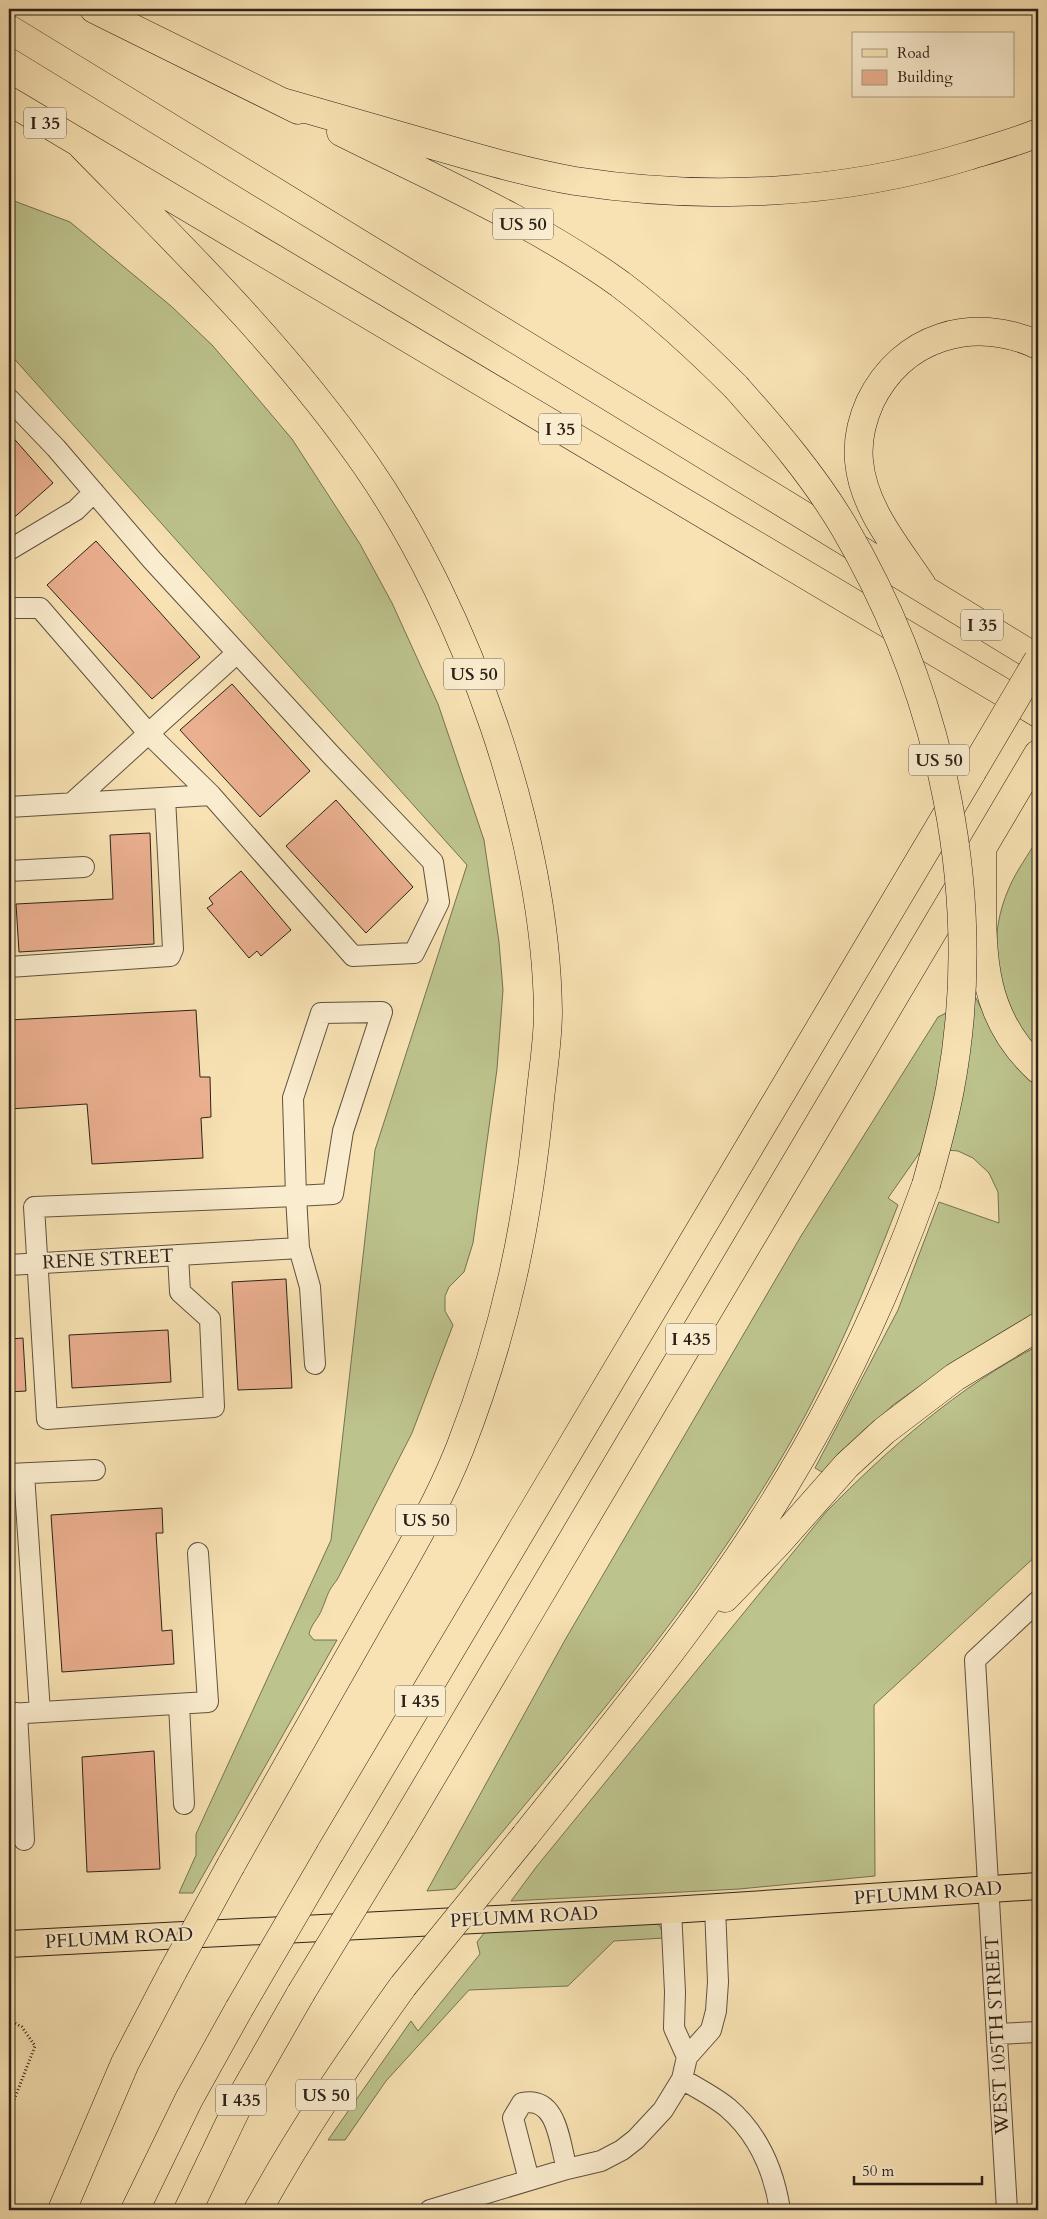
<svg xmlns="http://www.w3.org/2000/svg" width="1047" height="2219" viewBox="0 0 1047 2219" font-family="Cardo,serif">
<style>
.grass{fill:#bdc38d;stroke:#747254}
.building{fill:#ebb090;stroke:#2c221a}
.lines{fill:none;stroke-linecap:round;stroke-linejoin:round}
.minor-casing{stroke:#5f5240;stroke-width:22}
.major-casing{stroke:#2c221a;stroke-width:28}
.highway-casing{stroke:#2c221a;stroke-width:29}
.path{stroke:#2c221a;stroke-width:3;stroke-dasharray:1 2.5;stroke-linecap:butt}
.minor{stroke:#faecce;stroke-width:20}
.major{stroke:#f8e2b3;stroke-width:26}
.highway{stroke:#f8e2b3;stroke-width:28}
.highway-bridge-casing{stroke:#2c221a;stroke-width:29;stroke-linecap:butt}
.highway-bridge{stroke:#f8e2b3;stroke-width:28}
.labels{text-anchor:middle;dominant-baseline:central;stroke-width:4.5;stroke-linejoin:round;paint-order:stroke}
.shield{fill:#faecce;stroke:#6a5f50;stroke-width:1}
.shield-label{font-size:18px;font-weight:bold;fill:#2c221a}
.street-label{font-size:19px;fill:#2c221a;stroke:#faecce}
</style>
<rect width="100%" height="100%" fill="#f8e2b3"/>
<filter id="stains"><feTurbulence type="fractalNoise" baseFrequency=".004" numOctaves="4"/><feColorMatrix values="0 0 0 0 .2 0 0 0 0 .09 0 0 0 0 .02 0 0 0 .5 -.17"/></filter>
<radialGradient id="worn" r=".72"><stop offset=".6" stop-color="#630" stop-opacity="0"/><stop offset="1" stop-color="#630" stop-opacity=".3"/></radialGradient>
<path class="grass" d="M9,199l61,23 101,84 41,39 25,29 55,65 68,105 32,59 46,101 46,136 15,102 4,48 -6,79 -24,174 -9,29 -15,15 -4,9v15l8,14 -41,108 -75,147c-10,12 -9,15 -15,29 -3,9 -11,15 -13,25l5,6h23l-144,253h-14l17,-38v-21l135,-294 44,-390 92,-285 -458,-512z
M1038,838v217c-7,-9 -19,-19 -24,-30 -20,-45 -25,-92 -5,-137 7,-17 20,-34 29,-50z
M976,998c17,35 34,58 62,85v231l-90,52 -55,39 -71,67 -7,-4 83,-158 41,-108 60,21 -1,-31 -9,-19 -16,-15 -15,-7 -35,-3 -35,50 10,7c-32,82 -65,163 -109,240 -92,161 -217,302 -334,444l-28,2 138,-251 236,-404 137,-219z
M1038,1346v208l-164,151 1,171 -136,13 -228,12 26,-35 289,-354c62,-63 133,-126 212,-166z
M654,1922l6,4 4,12 -50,3 -46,45 -99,4 -83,91 -41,59h-17l83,-119 7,10 62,-77 -3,-12 12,-15z"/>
<path class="building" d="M9,433l44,50 -44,39z
M96,541l104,116 -48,42 -105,-114z
M232,684l78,87 -50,46 -80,-87z
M336,800l77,87 -47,46 -80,-87z
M150,833l4,111 -135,8 -3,-48 97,-5 -3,-64z
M241,871l50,59 -30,26 -4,-5 -8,7 -42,-50 6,-4 -4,-6z
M196,1010l4,67h10l1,40 -10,1 2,40 -111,6 -5,-60 -78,5v-89z
M286,1279l6,109 -54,2 -6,-108z
M168,1330l3,52 -99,6 -3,-53z
M23,1338l3,53 -17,1v-53z
M162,1508l1,25h-7l6,98 10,-1 2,34 -112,8 -11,-157z
M154,1751l6,118 -73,3 -5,-115z"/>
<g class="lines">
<defs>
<path id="minor" d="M9,399l47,49 96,112 180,196 101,106 6,40 -25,51 -61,3 -142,-161 -202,12
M9,550l67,-40 18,-18
M9,608h31l109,126 62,61
M72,803l165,-150
M9,871l75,-4
M9,967l161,-11 3,-7 -8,-151
M178,1255l2,37 30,27 4,88 -167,12 -13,-212 262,-11 -3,-98 28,-85 61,-1 -39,119 -10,63 -37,2 3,52
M9,1265l290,-17 11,39 5,77
M9,1474l86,-4
M24,1474l16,238
M179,1704l5,100
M17,1713l7,127
M9,1714l199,-12 -10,-149
M671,1910l4,82 -1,36 13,29
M998,2034l40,-2
M682,2079c15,9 33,18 46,29 31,27 46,63 52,102
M529,2180l-16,-62 9,-15c36,-7 37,39 45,66
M430,2210l137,-41 34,-8 21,-11 14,-11 27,-29 19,-31 5,-22 24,-27 5,-19 2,-29 -3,-75
M1007,2210l-32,-550 63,-59"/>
<path id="major" d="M9,1944l662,-34 367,-24"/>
<path id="highway" d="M94,9l204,101
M9,29l1029,630
M9,101l1029,612
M282,102c52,15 105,30 157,45 45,13 90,26 136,34 131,20 266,14 393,-25 23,-7 48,-14 70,-23
M341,132c94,47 193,90 279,152 41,31 79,66 116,103
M82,146c100,102 202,201 284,319 101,146 180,368 182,547 0,28 -5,58 -8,87 -12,125 -34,231 -80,349 -25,63 -61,121 -95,181 -45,78 -89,157 -134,236
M922,585c-25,-38 -59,-77 -63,-124 -2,-21 3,-41 11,-59 32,-66 103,-87 168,-57
M982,850c2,83 -11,157 56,219
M725,1598l53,-55 69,-78 37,-34 71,-54 83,-50
M401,1829l637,-1075
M525,1836c80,-101 163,-200 233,-308 70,-108 125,-222 168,-343
M330,1853l642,-1081
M62,2210l63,-147 48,-92
M135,2210l54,-111 50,-90
M188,2210l57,-119 56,-98
M258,2210c44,-80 92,-150 145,-224"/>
</defs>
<use href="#minor" class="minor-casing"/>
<use href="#major" class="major-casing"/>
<use href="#highway" class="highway-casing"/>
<path class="path" d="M9,2020l13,7 13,19 -26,67"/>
<use href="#minor" class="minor"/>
<use href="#major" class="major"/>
<use href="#highway" class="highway"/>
<defs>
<path id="highway-bridge" d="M736,387c39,44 78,89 108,140 98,167 142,370 106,562 -6,32 -15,64 -24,96
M972,772l66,-112
M173,1971l58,-106
M403,1986l122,-150
M301,1993l100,-164
M239,2009l91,-156"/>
</defs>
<use href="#highway-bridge" class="highway-bridge-casing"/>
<use href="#highway-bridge" class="highway-bridge"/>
</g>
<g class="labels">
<g class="shield">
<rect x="24" y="107.5" width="42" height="31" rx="4"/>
<rect x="493" y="208.5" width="60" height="31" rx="4"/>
<rect x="539" y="413.5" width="42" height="31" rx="4"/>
<rect x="961" y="609.5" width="42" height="31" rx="4"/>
<rect x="444" y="658.5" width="60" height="31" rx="4"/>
<rect x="909" y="744.5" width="60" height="31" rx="4"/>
<rect x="666" y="1323.5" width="50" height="31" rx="4"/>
<rect x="396" y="1504.5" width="60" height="31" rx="4"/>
<rect x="395" y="1685.5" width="50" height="31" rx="4"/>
<rect x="296" y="2079.5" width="60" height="31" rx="4"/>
<rect x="216" y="2084.5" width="50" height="31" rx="4"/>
</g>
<g class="shield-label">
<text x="45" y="123">I 35</text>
<text x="523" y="224">US 50</text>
<text x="560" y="429">I 35</text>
<text x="982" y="625">I 35</text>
<text x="474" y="674">US 50</text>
<text x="939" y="760">US 50</text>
<text x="691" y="1339">I 435</text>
<text x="426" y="1520">US 50</text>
<text x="420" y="1701">I 435</text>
<text x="326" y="2095">US 50</text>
<text x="241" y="2100">I 435</text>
</g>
<g class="street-label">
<text transform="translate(108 1259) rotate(-3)">RENE STREET</text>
<text transform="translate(928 1893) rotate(-4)">PFLUMM ROAD</text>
<text transform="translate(524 1917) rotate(-3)">PFLUMM ROAD</text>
<text transform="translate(119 1938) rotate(-3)">PFLUMM ROAD</text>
<text transform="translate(997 2035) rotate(-93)">WEST 105TH STREET</text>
</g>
</g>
<rect width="1047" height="2219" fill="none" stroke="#f8e2b3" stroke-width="30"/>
<rect x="10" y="10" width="1027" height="2199" fill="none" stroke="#2c221a" stroke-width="2.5"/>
<rect x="15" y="15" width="1017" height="2189" fill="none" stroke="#2c221a"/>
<rect x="852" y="32" width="162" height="65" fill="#faecce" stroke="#a89b86"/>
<rect x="862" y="49" width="25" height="8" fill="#f8e2b3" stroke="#a89b86"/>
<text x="897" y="58" font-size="15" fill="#2c221a">Road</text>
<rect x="862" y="70" width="25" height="15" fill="#ebb090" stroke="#a89b86"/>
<text x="897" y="82" font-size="15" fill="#2c221a">Building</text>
<path d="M854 2176v8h128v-8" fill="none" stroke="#2c221a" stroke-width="2.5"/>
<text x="862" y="2176" font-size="15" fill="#2c221a" stroke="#faecce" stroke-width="4" paint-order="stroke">50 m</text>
<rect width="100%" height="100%" filter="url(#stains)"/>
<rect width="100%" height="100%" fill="url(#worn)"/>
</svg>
